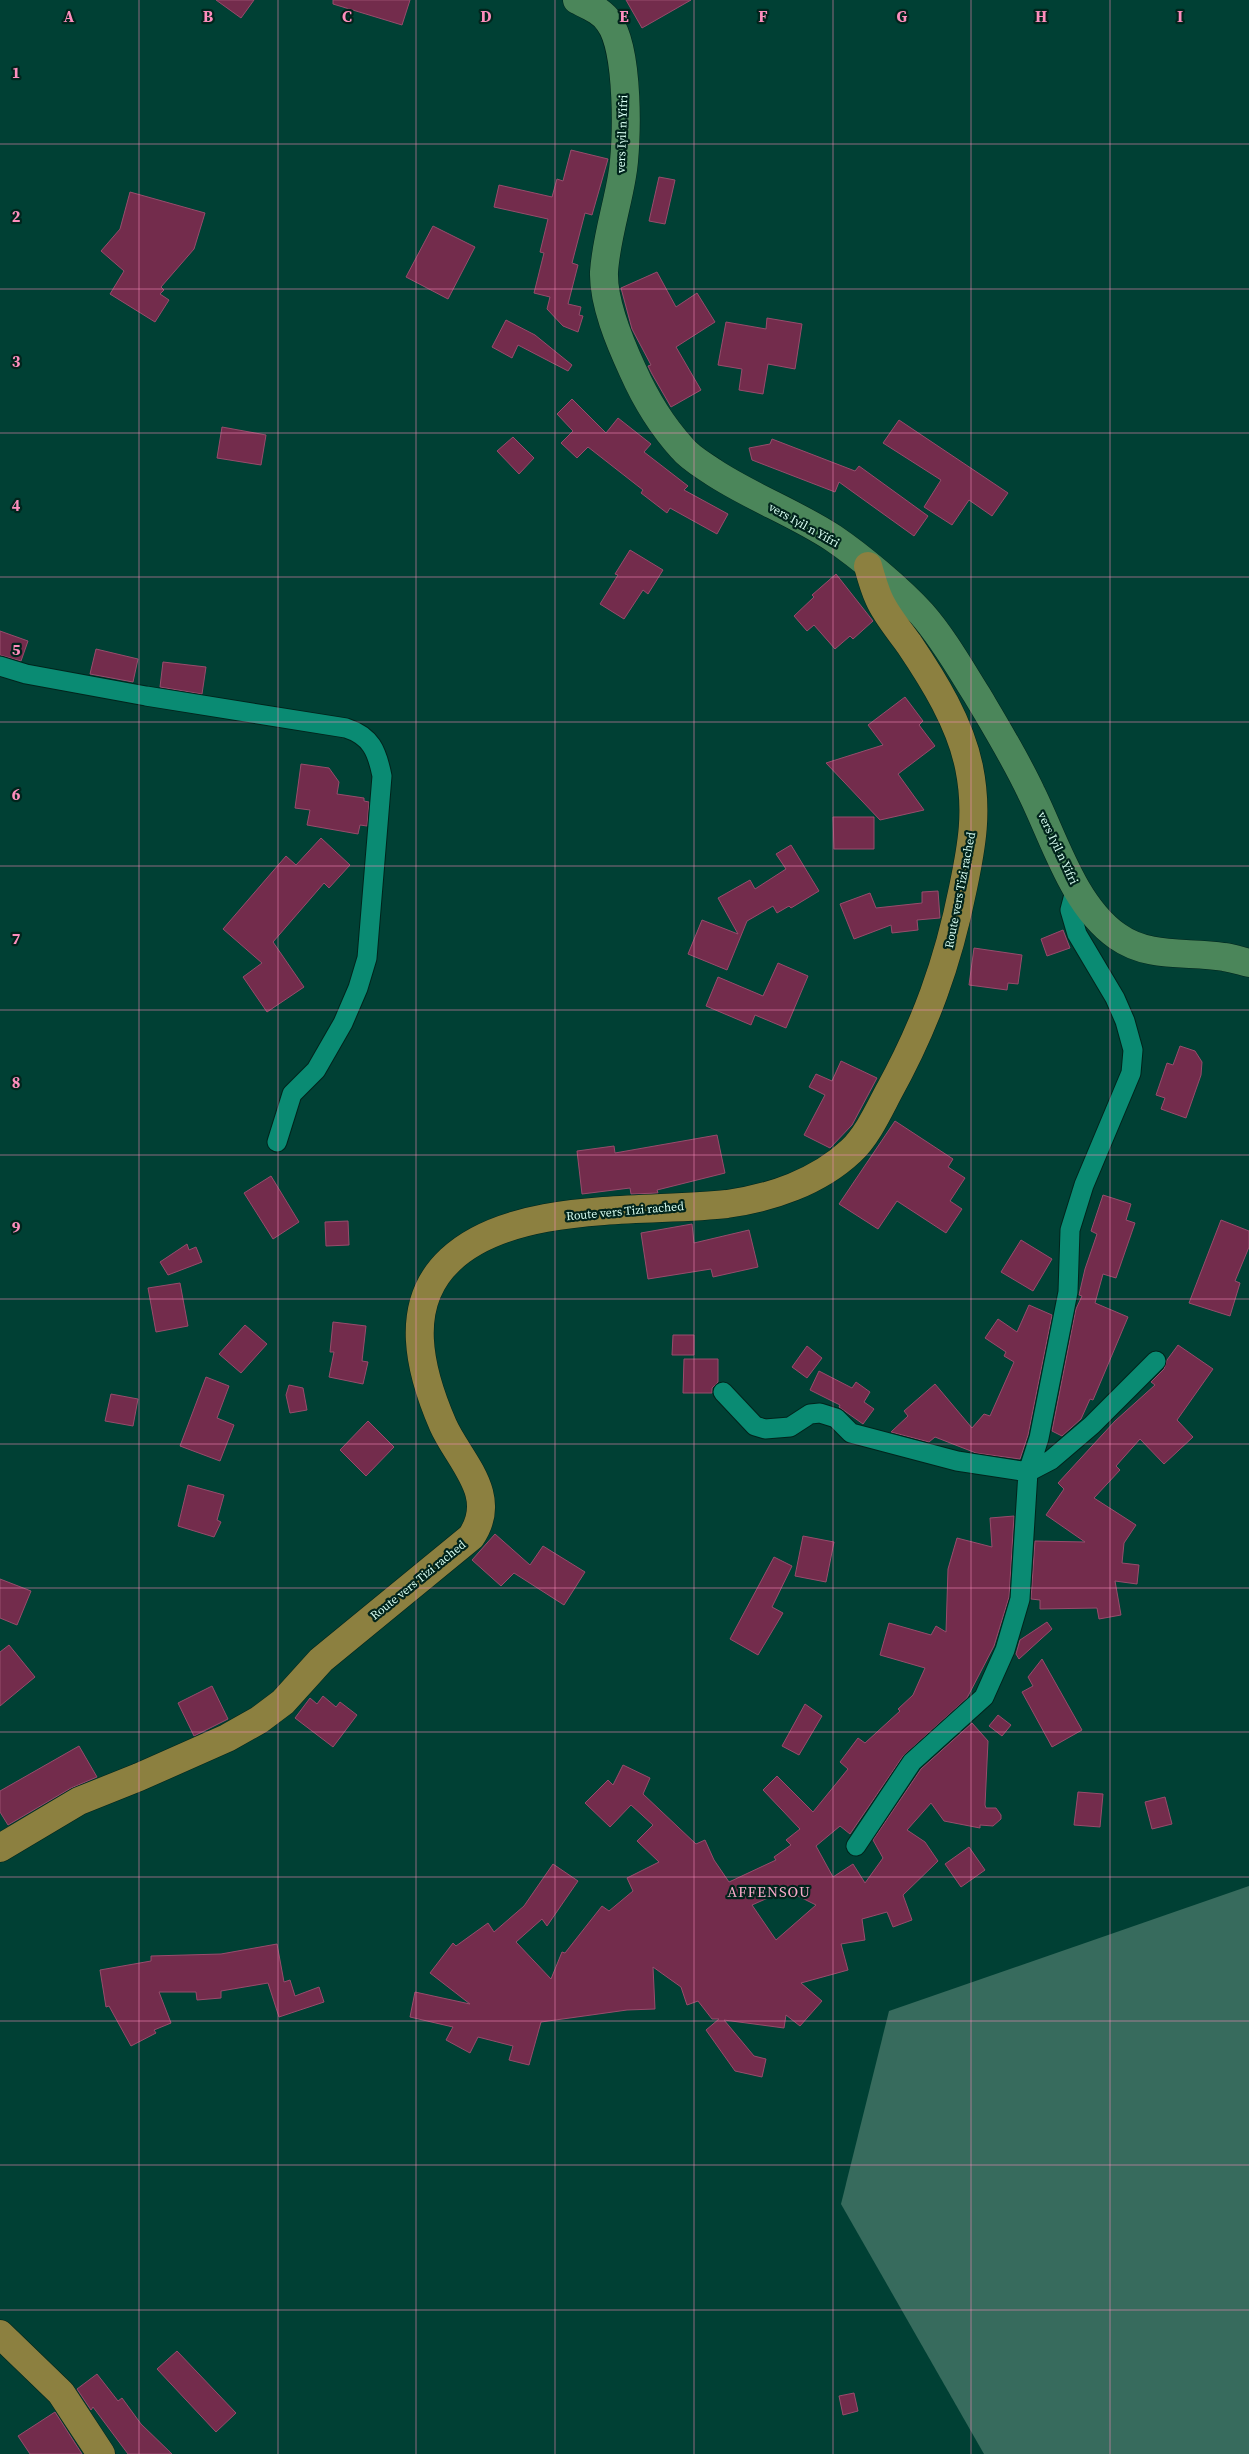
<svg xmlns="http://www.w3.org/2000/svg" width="1249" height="2454" viewBox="0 0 1249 2454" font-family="'Source Serif 4',serif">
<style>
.green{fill:#376b5d}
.building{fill:#732c4c;stroke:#974c6c;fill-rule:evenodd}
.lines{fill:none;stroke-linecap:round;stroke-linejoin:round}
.minor-casing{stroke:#01241c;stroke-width:21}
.secondary-casing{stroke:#01241c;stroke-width:29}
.primary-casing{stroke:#01241c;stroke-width:29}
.minor{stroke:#0a8b73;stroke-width:19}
.secondary{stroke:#4b865a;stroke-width:28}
.primary{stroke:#8c8040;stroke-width:28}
.grid{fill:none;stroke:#fe8ebd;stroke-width:1;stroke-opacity:0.55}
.labels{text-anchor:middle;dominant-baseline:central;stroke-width:4.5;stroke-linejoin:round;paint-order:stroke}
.street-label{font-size:12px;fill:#d7fdf1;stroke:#01241c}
.quarter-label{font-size:15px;letter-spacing:1px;fill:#f9aac9;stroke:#01241c}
.grid-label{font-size:16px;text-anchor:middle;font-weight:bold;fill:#fe8ebd;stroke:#01241c;stroke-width:4.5;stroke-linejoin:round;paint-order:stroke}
</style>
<rect width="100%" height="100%" fill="#004034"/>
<path class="green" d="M1249,1886v568h-265l-143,-250 48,-193z"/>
<path class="building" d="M216,0h38l-13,18z
M333,0h77l-8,25 -69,-21z
M626,0h65l-49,28z
M571,150l37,9 -16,56 -7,-2 -13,50 6,2 -10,39 13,3 -2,8 4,1 -5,16 -15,-6 -16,-17 3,-12 -16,-4 10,-40 -4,-1 8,-33 -54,-12 5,-22 53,12 5,-18 6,2z
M659,177l16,3 -10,44 -16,-3z
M130,192l75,21 -11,36 -33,38 3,3 -4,4 9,6 -14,22 -45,-28 14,-23 -23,-20 19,-22z
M433,226l42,21 -27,52 -42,-22z
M657,272l19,35 21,-14 18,29 -39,25 25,43 -30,17 -19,-33 -4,-8 3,-1 -19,-36 -11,-41z
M767,318l35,6 -7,45 -27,-5 -5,30 -24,-4 3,-21 -24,-4 8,-43 40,7z
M506,320l29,15 37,30 -4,6 -50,-26 -6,13 -20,-11z
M572,399l34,34 12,-15 33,26 -7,8 44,34 -4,4 44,24 -11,20 -47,-26 -3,5 -26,-20 2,-3 -55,-43 -11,11 -16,-15 12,-12 -16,-17z
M899,420l109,73 -16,23 -23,-16 -17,25 -28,-18 17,-27 -58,-37z
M222,427l44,8 -5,30 -44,-7z
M513,437l21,21 -15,16 -22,-23z
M772,439l83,32 4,-5 69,50 -14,20 -75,-54 -4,10 -83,-32 -3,-12 21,-4z
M630,550l33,20 -15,24 -5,-4 -19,29 -24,-15 18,-29 -3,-1z
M836,574l37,47 -20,18 -3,-3 -15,13 -21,-24 -7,6 -13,-15 20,-19 -2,-2z
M0,631l28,10 -7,20 -21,-6z
M96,649l42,10 -5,23 -43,-8z
M163,662l43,5 -4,27 -42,-7z
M905,697l18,24 -4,4 16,21 -37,28 26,36 -44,10 -54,-57 57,-18 -15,-20z
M301,764l28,4 10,14 -2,12 27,4v3l5,1 -2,24 -7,-1 -2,9 -51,-9 3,-15 -15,-2z
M833,817h41v32h-40z
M321,838l29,27 -21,23 -5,-5 -51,59 31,45 -37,25 -24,-35 19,-14 -39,-34 63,-73 10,9z
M791,845l28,46 -28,17 -2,-2 -12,7 -4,-7 -26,15 -20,49 -39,-16 14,-34 36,14 -20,-36 32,-18 5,9 31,-20 -10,-15z
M938,891l2,27 -23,2 1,10 -26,3 -1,-8 -37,14 -14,-35 30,-11 6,15 46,-5v-11z
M1063,930l7,18 -23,8 -6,-17z
M974,948l48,7 -4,29 -10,-1 -1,7 -38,-5z
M778,963l30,13 -22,52 -31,-13 -4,10 -45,-19 12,-29 45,19z
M1180,1046l15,5 7,11 -1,13 -15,43 -25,-9 4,-11 -9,-3 11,-32 6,2z
M841,1061l36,17 -25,47 -22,23 -26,-13 21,-40 -16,-8 7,-13 16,7z
M895,1121l58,38 -5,8 17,11 -15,23 12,8 -16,24 -49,-32 -19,28 -39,-25z
M717,1135l8,38 -68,17 1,3 -27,1 -1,-6 -48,6 -5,-43 37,-5 1,7z
M271,1176l28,46 -26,17 -29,-46z
M1103,1195l28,9 -5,16 9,3 -19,55 -13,-4 -8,29 33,14 -35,83 -3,-1 -9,20 -19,17 -10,-5 24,-122 6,-13 -3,-1 6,-26 12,-35 -6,-3z
M1221,1220l28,11v16l-14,34 5,2 -10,33 -41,-13z
M348,1221l1,24 -23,1 -1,-24z
M692,1224l2,19 55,-13 9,37 -45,10 -2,-8 -63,10 -7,-46z
M1021,1240l31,19 -19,32 -32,-19z
M187,1244l2,6 7,-3 6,15 -34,13 -8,-13z
M180,1283l8,43 -32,6 -8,-44z
M1029,1305l23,10 -24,120 -8,24 -44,-6 -41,-16 -6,5 -38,-10 17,-16 -4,-5 31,-27 37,44 12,-14 6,2 24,-54 -10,-6 2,-4 -21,-14 13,-19 19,13z
M333,1322l33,4 -4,35 6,1 -5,22 -34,-7 5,-25h-4z
M245,1325l22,19 -26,29 -22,-19z
M673,1335h21v20h-22z
M1178,1345l35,24 -36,51 16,17 -29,27 -24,-25 -24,27 4,4 -26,28 42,27 -12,18 -2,20 17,2 -2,19 -22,-3 6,34 -22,4 -2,-11 -57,1v-9l-9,-1 4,-58 50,1 -39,-27 18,-26 -6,-6 57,-62 40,-36 -4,-3 13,-13 3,-9z
M807,1346l15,12 -15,20 -15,-11z
M684,1359h34v23l-6,6v5h-29z
M819,1371l33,17 4,-6 14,10 -6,10 10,7 -11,15 -24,-17 1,-2 -30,-15z
M206,1377l23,9 -12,32 17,7 -14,36 -40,-15z
M289,1385l14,3 4,22 -17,3 -4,-18z
M111,1394l27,5 -5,27 -28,-5z
M368,1421l26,26 -28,29 -26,-26z
M188,1485l36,10 -7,25 4,2 -7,15 -36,-11z
M1014,1516l-5,81 -15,49 -27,52 -64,58 -53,78 -10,-8 -24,20 17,31 20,-13 12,19 18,-25 -10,-18 48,-71 51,-46 16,18 -3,64 1,3h10l5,7v4l-8,7 -13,-1v3l-36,-7 -13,-18 -24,27 18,12 13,19 -35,34 9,25 -19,7 -6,-15 -25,7 3,21 -24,4 7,26 -47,13 21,18 -22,25 -14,-11 -2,13 -60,-8 30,36 12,3 -4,18 -27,-6 -29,-41 13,-11h-7l-14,-18 -11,4 -6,-18 -28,-20 2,42 -28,1 -86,12 -12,43 -20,-5 4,-14 -35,-9 -8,16 -24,-13 7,-13 -43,-10 5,-25 55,12 -40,-31 23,-30 3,3 32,-23 6,9 30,-26 29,-42 25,17 -31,45 -5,-7 -26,23 35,37 11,-27 3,1 37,-47 7,5 24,-20 -6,-13 32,-16 -22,-21 16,-16 -22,-20 -21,22 -25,-24 23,-23 5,5 10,-20 27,13 -7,16 53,50 9,-4 9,20 15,22 47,-22 -2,-3 17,-12 -5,-5 14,-11 -37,-39 14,-14 36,36 35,-43 -8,-7 18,-24 7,5 35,-32 -2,-2 15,-14 12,-27 -45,-13 9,-32 42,12 5,-9 10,6 2,-63 9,-31 35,9 -2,-29zM786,1890l30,15 -40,35 -24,-35z
M495,1534l35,31 13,-19 42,26 -21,33 -50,-32 -13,13 -29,-26z
M803,1536l31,6 -8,40 -31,-6z
M774,1557l18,9 -20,41 11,6 -25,42 -28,-16z
M0,1579l31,12 -14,34 -17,-7z
M1047,1622l5,7 -33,30 -3,-5 4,-14z
M9,1645l26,32 -35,29v-54z
M1042,1659l40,71 -30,17 -30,-55 11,-6 -5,-9z
M212,1686l16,33 -34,17 -16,-33z
M323,1696l13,11 4,-5 17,13 -24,32 -38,-29 15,-20 7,6z
M805,1704l17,12 -23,39 -17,-9z
M998,1715l13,10 -9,11 -13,-10z
M79,1746l18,31 -26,11 -63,37 -8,-13v-21z
M1078,1792l25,2 -3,33 -26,-2z
M1165,1797l7,27 -20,5 -7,-27z
M969,1847l16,23 -24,17 -16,-23z
M277,1944l7,38 6,-2 5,16 24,-9 5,15 -45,15 -11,-34 -47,8v7l-24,2 -1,-8h-37l12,31 -17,7 2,3 -25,13 -22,-40 -3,1 -6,-37 51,-9v-5l70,-2z
M177,2351l59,62 -20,19 -59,-63z
M97,2374l21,27 4,-3 19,26 31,30h-44l-35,-47 -2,3 -14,-21z
M854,2393l4,18 -15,4 -4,-19z
M55,2412l27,42h-52l-12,-18z"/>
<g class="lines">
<defs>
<path id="minor" d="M0,666l26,8 120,22 200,32c25,8 31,23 36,48l-15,182 -9,30 -15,35 -27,47 -24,24 -15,48
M723,1392l32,34 10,3 25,-2 20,-13 10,-1 16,5 15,15 106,28 71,11 23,-12 41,-35 64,-64
M856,1846l56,-84 72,-65 21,-47 15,-51 8,-127 11,-34 29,-146 2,-62 14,-45 47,-112 2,-23 -8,-29 -10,-23 -38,-64 -7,-24 6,-23"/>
<path id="secondary" d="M577,0c12,6 25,11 32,22 20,27 19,121 13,154 -5,31 -16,64 -18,96 -1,31 16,71 29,99 12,27 30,56 49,77 8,10 21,17 31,24 38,25 82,41 120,66 28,19 66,51 89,76 21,24 38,54 55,81 19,32 38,63 54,97 23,46 42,113 86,144 32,23 70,15 107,21 8,1 17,4 25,6"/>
<path id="primary" d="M0,1848l79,-47 60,-24 88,-39 32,-18 24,-18 38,-42 150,-123c29,-42 -12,-76 -28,-112 -23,-53 -41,-120 7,-165 63,-60 197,-47 277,-56 44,-6 91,-22 124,-53 16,-15 27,-39 37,-58 37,-67 60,-130 75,-205 9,-43 15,-77 6,-121 -9,-44 -35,-86 -60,-123 -10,-14 -23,-29 -30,-45 -5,-11 -8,-22 -11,-33
M0,2334l61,59 40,61"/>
</defs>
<use href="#minor" class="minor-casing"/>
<use href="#secondary" class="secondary-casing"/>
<use href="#primary" class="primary-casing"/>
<use href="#minor" class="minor"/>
<use href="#secondary" class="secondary"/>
<use href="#primary" class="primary"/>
</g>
<path class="grid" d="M139,0v2454M278,0v2454M416,0v2454M555,0v2454M694,0v2454M833,0v2454M971,0v2454M1110,0v2454M0,144h1249M0,289h1249M0,433h1249M0,577h1249M0,722h1249M0,866h1249M0,1010h1249M0,1155h1249M0,1299h1249M0,1444h1249M0,1588h1249M0,1732h1249M0,1877h1249M0,2021h1249M0,2165h1249M0,2310h1249"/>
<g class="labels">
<g class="street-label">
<text transform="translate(622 134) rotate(-88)">vers Iγil n Yifri</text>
<text transform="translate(804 525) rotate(29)">vers Iγil n Yifri</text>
<text transform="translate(1058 848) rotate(65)">vers Iγil n Yifri</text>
<text transform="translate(960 890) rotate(-79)">Route vers Tizi rached</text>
<text transform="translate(625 1211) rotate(-5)">Route vers Tizi rached</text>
<text transform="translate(418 1580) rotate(-39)">Route vers Tizi rached</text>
</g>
<g class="quarter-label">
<text x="769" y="1891">AFFENSOU</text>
</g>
</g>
<g class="grid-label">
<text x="69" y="22">A</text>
<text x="208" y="22">B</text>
<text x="347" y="22">C</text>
<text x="486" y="22">D</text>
<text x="624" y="22">E</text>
<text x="763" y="22">F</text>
<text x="902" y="22">G</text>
<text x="1041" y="22">H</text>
<text x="1180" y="22">I</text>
<text x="16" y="78">1</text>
<text x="16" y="222">2</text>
<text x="16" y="367">3</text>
<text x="16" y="511">4</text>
<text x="16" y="655">5</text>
<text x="16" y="800">6</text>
<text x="16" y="944">7</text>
<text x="16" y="1088">8</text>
<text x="16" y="1233">9</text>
</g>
</svg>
